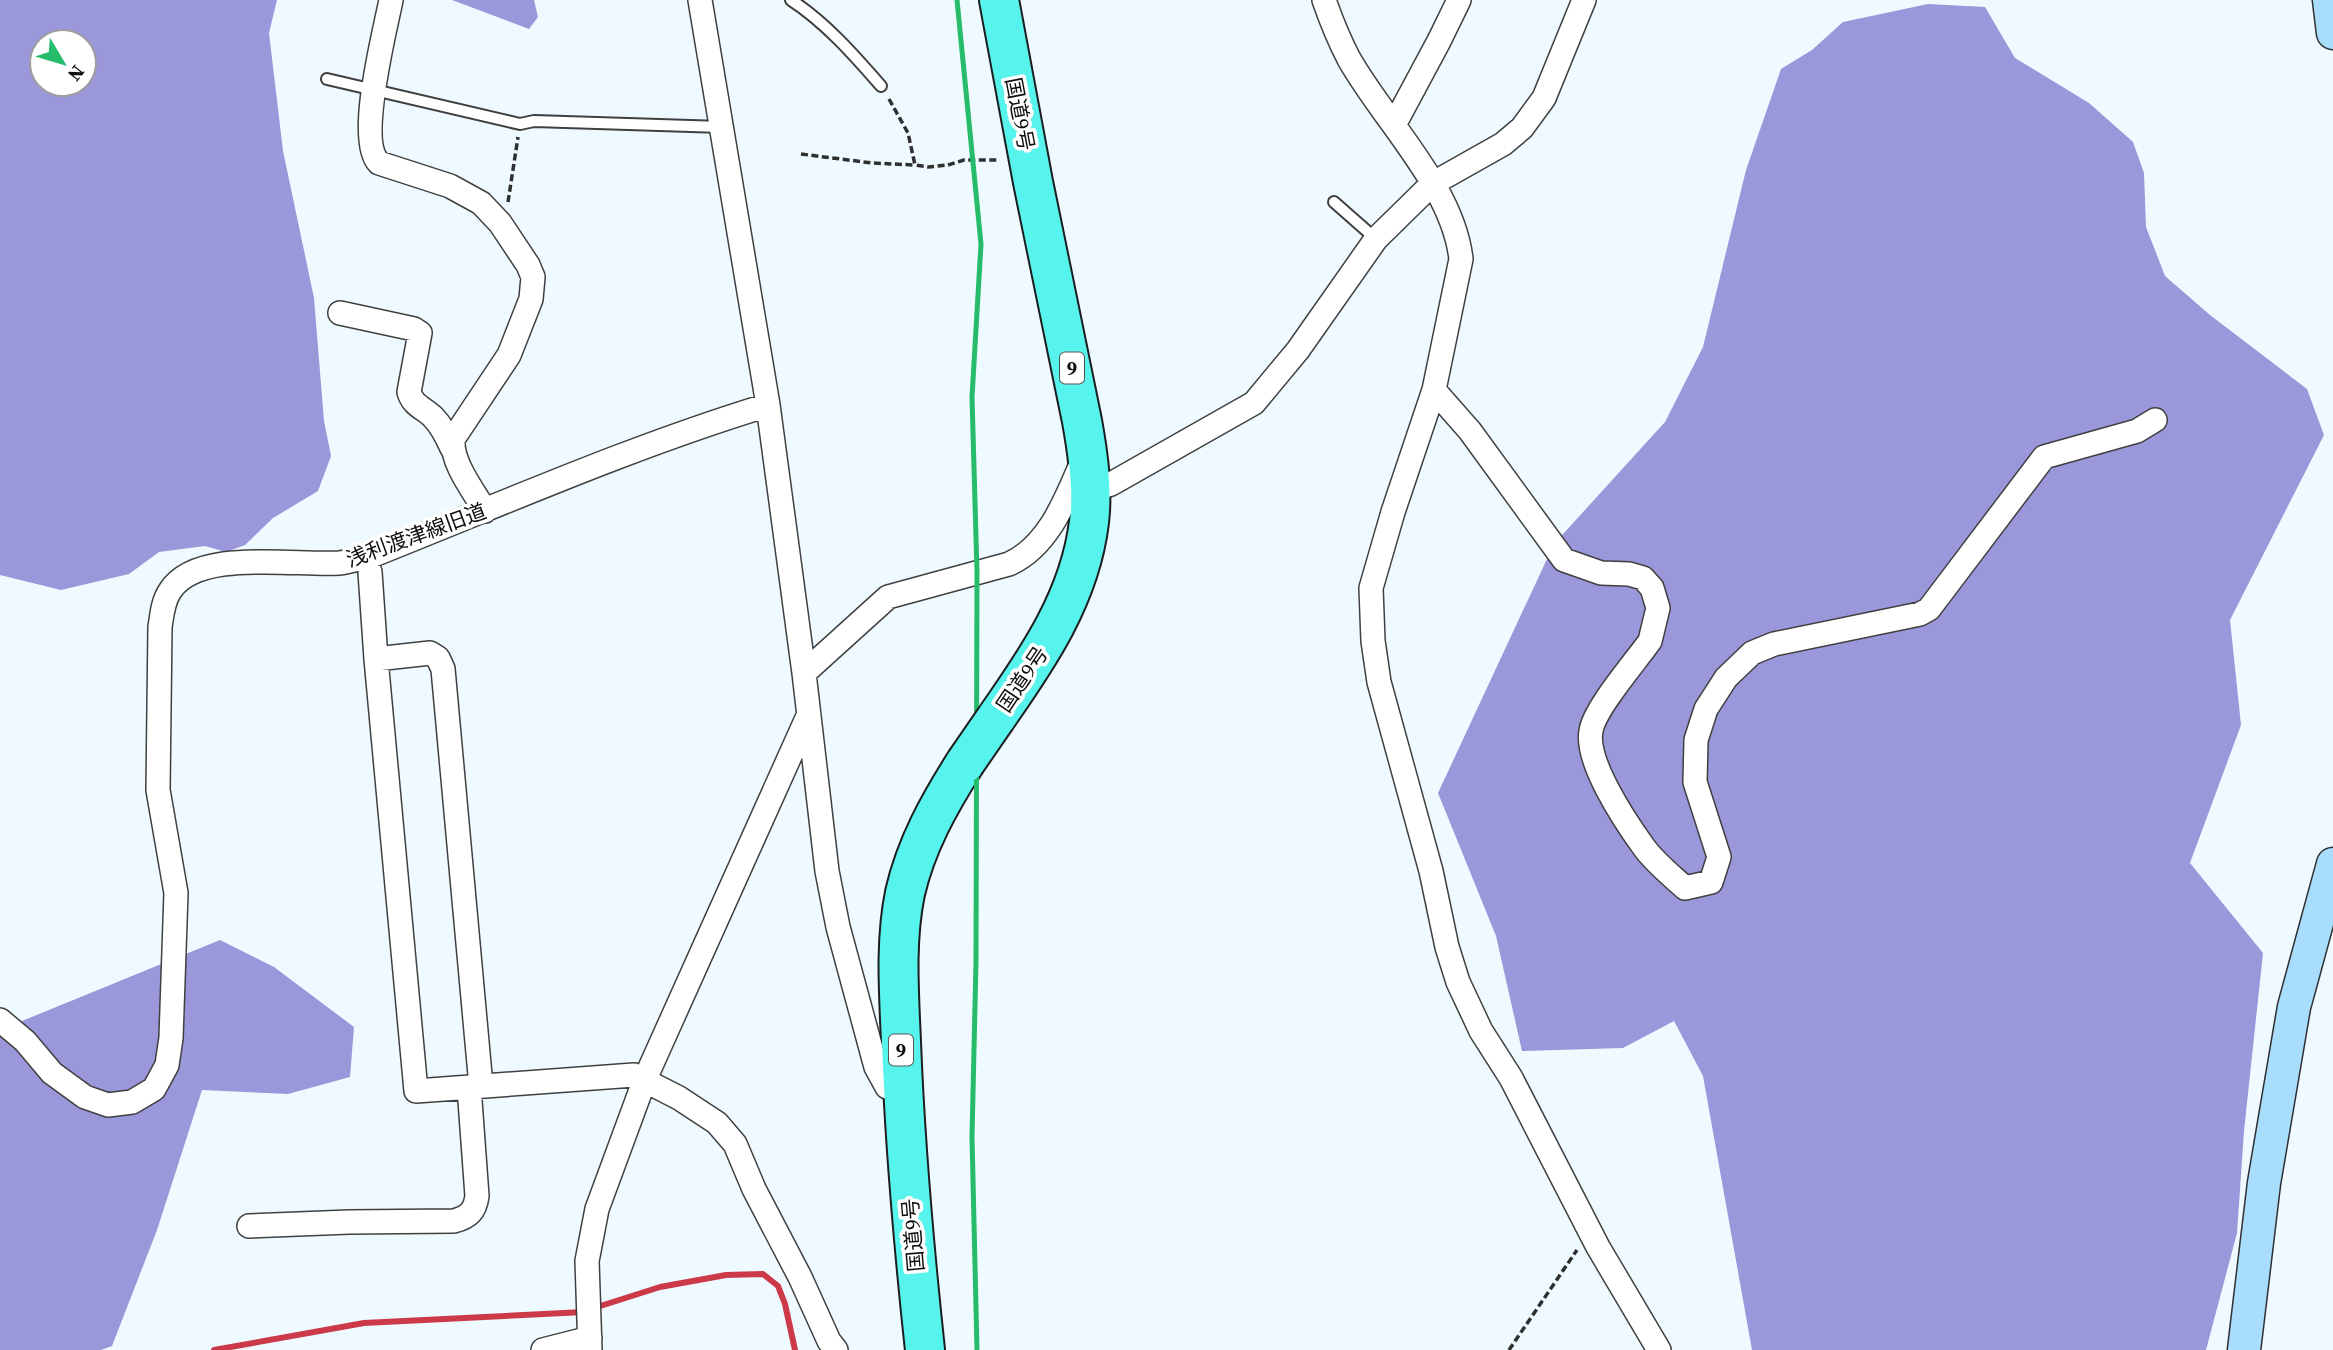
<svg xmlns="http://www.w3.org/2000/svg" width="2333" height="1350" viewBox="0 0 2333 1350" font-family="'Source Serif 4','Noto Sans JP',serif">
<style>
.forest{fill:#9a97da;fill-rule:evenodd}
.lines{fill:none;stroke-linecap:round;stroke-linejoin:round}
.stream{stroke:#cc3a49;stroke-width:6}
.lane-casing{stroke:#404040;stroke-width:14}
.street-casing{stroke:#404040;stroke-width:26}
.secondary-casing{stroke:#2f2f2f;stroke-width:35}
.highway-casing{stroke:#1e1e1e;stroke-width:42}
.path{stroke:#2f2f2f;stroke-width:3.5;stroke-dasharray:7 3.5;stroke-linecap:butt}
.lane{stroke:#fff;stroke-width:10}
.street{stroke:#fff;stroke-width:23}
.secondary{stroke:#a9ddfe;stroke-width:32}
.highway{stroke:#57f3ed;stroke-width:38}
.rail{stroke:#26bc6a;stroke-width:5}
.highway-bridge-casing{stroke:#1e1e1e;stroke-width:42;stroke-linecap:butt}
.highway-bridge{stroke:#57f3ed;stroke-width:38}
.labels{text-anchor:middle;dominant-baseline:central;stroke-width:7;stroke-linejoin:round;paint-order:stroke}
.shield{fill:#fff;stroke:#565656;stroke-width:2}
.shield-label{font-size:19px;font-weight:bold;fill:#0d0d0d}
.street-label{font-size:21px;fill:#0d0d0d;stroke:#fff}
</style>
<rect width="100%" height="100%" fill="#eefaff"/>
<path class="forest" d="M0,0h277l-8,33 14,118 31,147 10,123 7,35 -13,35 -45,27 -28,27 -19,7 -21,-6 -46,6 -30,22 -68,16 -61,-15zM42,42h42v42h-42z
M452,0h82l4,17 -9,12z
M1928,4l57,3 30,51 74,45 44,39 11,31 2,54 19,49 45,39 97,74 17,46 -94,185 11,105 -51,138 73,90 -19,178 -7,102 -31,117h-454l-49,-274 -29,-55 -51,27 -101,3 -26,-115 -58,-143 116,-249 111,-122 38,-75 43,-177 35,-101 31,-19 31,-28z
M220,940l54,27 80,60 -4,50 -62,17 -86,-4 -45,140 -45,116 -11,4h-101v-320z"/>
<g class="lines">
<path class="stream" d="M594,1308l66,-21 66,-12 37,-1 15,12 7,18 10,46
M214,1350l150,-27 220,-11"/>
<defs>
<path id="lane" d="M791,0c34,22 63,55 90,86
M327,79l193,45 14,-3 188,6
M1334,202l42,37"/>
<path id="street" d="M391,0c-6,31 -35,141 -12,163l71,23 31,17 19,20 28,42 5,12 -2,22 -22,56 -56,84c-2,24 21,52 32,72
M700,0l68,405 36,268 23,198 11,56 38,140 11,20 16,3
M1324,0c7,20 15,40 25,59 35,62 104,128 112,200l-27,131 -41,122 -22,76 2,53 6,41 52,189 16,76 11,35 23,49 30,47 87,169 61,103
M1394,125l45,-84 20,-41
M340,313l74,16 6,4 -11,59c4,14 15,16 24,25 9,9 14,20 19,31
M1434,390l36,41 94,129 37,13 28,1 14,4 9,10 6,20 -8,33c-14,20 -56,68 -59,90 -6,30 34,90 52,115 11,16 28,29 42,42l26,-6 8,-25 -24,-75 1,-42 10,-31 20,-31 26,-25 22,-9 146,-30 9,-5 115,-152 93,-26 18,-11
M1089,491l22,-7 143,-81 44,-53 78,-111 56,-55 71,-40 19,-16 22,-30 40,-98
M370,572l6,87 40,432 218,-16 45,23 38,25 18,21 19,45 46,88 29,64 7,9
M376,659l54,-6 8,5 5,11 38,417
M804,673l84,-76 121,-33c40,-18 57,-65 73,-102
M0,1020l25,21 27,32 33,24 23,8 24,-3 22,-13 13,-24 4,-27 5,-145 -18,-103 2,-163c2,-13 3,-26 10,-36 27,-43 125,-25 169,-28 11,-1 21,-5 32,-7 131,-52 262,-110 397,-151
M249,1226l100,-4 105,-1c15,-4 21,-10 23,-25l-8,-109
M543,1350l47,-12
M590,1350l-3,-89 10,-52 48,-130 163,-363"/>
<path id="secondary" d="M2329,0l4,33
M2244,1350l20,-167 30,-176 39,-143"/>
<path id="highway" d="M996,718c42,-60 84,-121 93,-196 4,-33 -1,-68 -7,-101l-49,-239 -34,-182
M925,1350c-11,-102 -20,-205 -24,-308 -2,-49 -6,-100 4,-149 11,-48 34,-89 60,-130"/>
</defs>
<use href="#lane" class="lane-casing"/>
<use href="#street" class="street-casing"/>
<use href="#secondary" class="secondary-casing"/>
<use href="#highway" class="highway-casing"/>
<path class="path" d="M889,99l19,34 7,32 13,2 20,-2 16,-5h35
M801,154l71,9 43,2
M508,202l10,-65
M1509,1350l68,-100"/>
<use href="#lane" class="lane"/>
<use href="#street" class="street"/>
<use href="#secondary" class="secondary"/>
<use href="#highway" class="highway"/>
<path class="rail" d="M957,0l24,244 -9,153 5,175 -1,390 -4,175 5,213"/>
<defs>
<path id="highway-bridge" d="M965,763l31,-45"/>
</defs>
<use href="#highway-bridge" class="highway-bridge-casing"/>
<use href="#highway-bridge" class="highway-bridge"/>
</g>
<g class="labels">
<g class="shield">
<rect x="1060" y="352.5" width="24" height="31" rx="5"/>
<rect x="889" y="1034.5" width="24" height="31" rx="5"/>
</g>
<g class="shield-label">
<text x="1072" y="368">9</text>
<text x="901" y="1050">9</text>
</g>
<g class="street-label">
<text transform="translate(1020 114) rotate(79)">国道9号</text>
<text transform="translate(416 535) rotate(-20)">浅利渡津線旧道</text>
<text transform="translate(1022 679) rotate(-56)">国道9号</text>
<text transform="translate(913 1235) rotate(-95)">国道9号</text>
</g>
</g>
<g transform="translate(63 63) rotate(128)"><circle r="33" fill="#ffffff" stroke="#9e9e9e" stroke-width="2"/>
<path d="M0-5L12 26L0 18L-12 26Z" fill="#26bc6a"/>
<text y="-10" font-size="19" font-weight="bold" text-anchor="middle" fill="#0d0d0d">N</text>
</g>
</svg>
